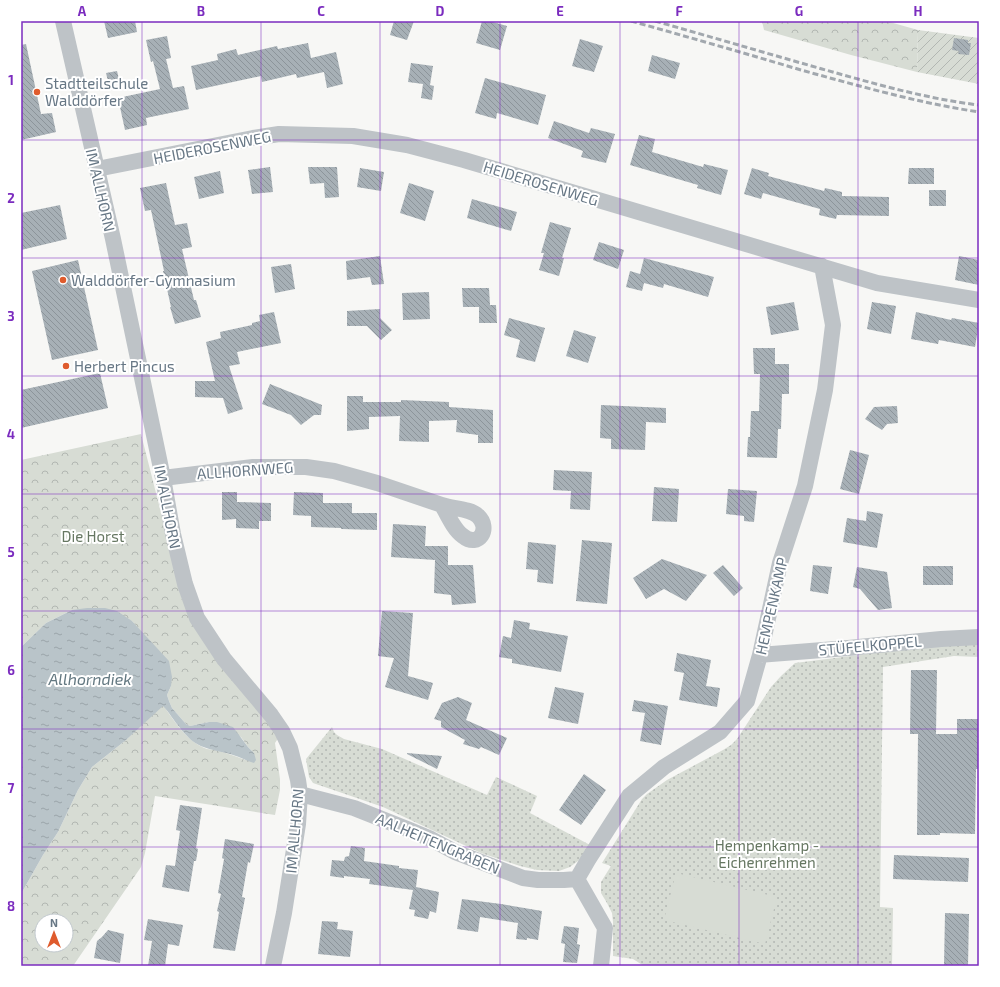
<svg xmlns="http://www.w3.org/2000/svg" width="1000" height="987" viewBox="0 0 1000 987" font-family="'Exo 2',sans-serif">
<style>
.grass{fill:url(#grass-dots)}
.forest{fill:url(#forest-crowns);fill-rule:evenodd}
.garden{fill:url(#garden-furrows)}
.pitch{fill:#d7dcd4}
.water{fill:url(#water-ripples)}
.building{fill:url(#building-back-hatch)}
.lines{fill:none;stroke-linecap:round;stroke-linejoin:round}
.street{stroke:#bec3c7;stroke-width:16}
.rail{stroke:#a2a8ae;stroke-width:3;stroke-dasharray:6 3;stroke-linecap:butt}
.grid{fill:none;stroke:#7b2cbf;stroke-width:1;stroke-opacity:0.55}
.poi-dot{fill:#df5b2d;stroke:#fff;stroke-width:1.5}
.labels{text-anchor:middle;dominant-baseline:central;stroke-width:4;stroke-linejoin:round;paint-order:stroke}
.poi-label{font-size:15px;fill:#677785;stroke:#fff;text-anchor:start}
.street-label{font-size:15px;fill:#677785;stroke:#fff}
.park-label{font-size:15px;fill:#667762;stroke:#fff}
.water-label{font-size:16px;font-style:italic;fill:#637881;stroke:#fff}
.neatline{fill:none;stroke:#7b2cbf;stroke-width:1.5}
.grid-label{font-size:13px;text-anchor:middle;font-weight:bold;fill:#7b2cbf}
</style>
<defs>
<pattern id="grass-dots" width="8" height="8" patternUnits="userSpaceOnUse"><rect width="8" height="8" fill="#d7dcd4"/><path d="M2 2h.1M6 6h.1" fill="none" stroke="#b2b7b2" stroke-width="1.8" stroke-linecap="round"/></pattern>
<pattern id="forest-crowns" width="20" height="18" patternUnits="userSpaceOnUse"><rect width="20" height="18" fill="#d7dcd4"/><path d="M2 6a3 3 0 1 1 6 0M12 15a3 3 0 1 1 6 0" fill="none" stroke="#b2b7b2"/></pattern>
<pattern id="garden-furrows" width="10" height="10" patternUnits="userSpaceOnUse"><rect width="10" height="10" fill="#d7dcd4"/><path d="M-1 1l2-2M0 10L10 0M9 11l2-2" fill="none" stroke="#b2b7b2"/></pattern>
<pattern id="water-ripples" width="26" height="14" patternUnits="userSpaceOnUse"><rect width="26" height="14" fill="#b9c4c9"/><path d="M2 4q2-2 4 0t4 0M15 11q2-2 4 0t4 0" fill="none" stroke="#9aa4a9"/></pattern>
<pattern id="building-back-hatch" width="6" height="6" patternUnits="userSpaceOnUse"><rect width="6" height="6" fill="#a7b0b6"/><path d="M-1 5l2 2M0 0l6 6M5-1l2 2" fill="none" stroke="#8c949a"/></pattern>
</defs>
<rect width="100%" height="100%" fill="#f7f7f5"/>
<path class="grass" d="M979,642v15l-25,-1 -71,11 -3,240 13,1 -1,58h-248l-11,-7 -20,-3v-34l-1,-9 -5,-10 -6,-10v-11l10,-16 -9,-3 40,-64 5,-5 20,-14 56,-30 8,-5 6,-6 34,-52 10,-11 14,-13 88,-11z
M332,727l2,5 3,3 7,4 38,10 105,46 9,-18 41,19 -7,17 60,32 -8,13 -12,9 -11,4 -22,-1 -17,-4 -39,-13 -98,-46 -70,-24 -4,-6 -3,-18z"/>
<path class="forest" d="M762,21h124l32,9 -1,42 -66,-17 -87,-25z
M141,434l43,169 95,134 -4,6 5,36v11l-5,25 -120,-19 -10,57 -4,14 -68,99h-52v-72l22,-39 15,-23 20,-42 14,-23 34,-27 37,-35c12,17 24,37 44,44 5,1 10,1 15,3 8,2 16,5 23,8l9,-7 -6,-6 -7,-10 -32,-15 -19,4 -4,-2 -14,-16 -3,-7 -2,-6 4,-9 -24,-47 -15,-18 -60,-11 -26,13 -25,24v-187zM42,921h24v24h-24z"/>
<path class="garden" d="M918,30l61,8v46l-62,-12z"/>
<path class="pitch" d="M676,873l101,24 -12,47 -101,-24z"/>
<path class="water" d="M87,608h18l12,3 15,10 37,40 3,16 -1,9 -4,9 2,6 3,7 14,16 4,2 19,-4h8l16,5 15,20 6,6 2,7 -2,3c-7,-2 -14,-6 -21,-8 -15,-5 -33,-5 -45,-18 -3,-3 -6,-6 -8,-9 -6,-7 -11,-16 -17,-22l-37,34 -34,27 -14,23 -20,42 -15,23 -22,39v-247l25,-24 26,-13z"/>
<path class="building" d="M104,21h31l2,11 -29,6z
M394,21h20l-7,19 -17,-5z
M482,21h7l18,5 -7,24 -24,-7z
M167,36l4,22 -5,1 7,29 11,-2 5,23 -43,9 1,7 -22,5 -7,-32 42,-9 -7,-28 -2,1 -5,-22z
M954,38l14,2v3h3l-2,12 -11,-1 1,-3 -7,-1z
M580,39l23,7 -9,26 -22,-6z
M308,43l3,15 25,-6 7,32 -16,4 -3,-16 -27,6 -1,-4 -34,8 -1,-6 -65,14 -5,-24 27,-6 -1,-6 19,-5 2,6 39,-9 1,3z
M26,44l15,70 11,-1 4,19 -35,8v-95z
M652,55l28,8 -5,16 -27,-8z
M411,63l22,3 -3,19 4,1 -2,14 -11,-2 2,-14 -15,-2z
M117,71l3,12 -11,2 -3,-12z
M485,78l61,17 -8,30 -41,-12 -1,6 -21,-6z
M554,121l35,12 2,-5 24,6 -9,29 -25,-6 2,-6 -35,-13z
M639,135l16,4 -3,13 51,15 1,-3 24,6 -7,25 -24,-7 1,-3 -68,-20z
M270,167l3,25 -21,2 -4,-24z
M308,167h29l2,30 -14,1 -1,-15 -14,1z
M360,168l24,4 -3,19 -24,-4z
M752,168l17,5 -1,3 56,15 1,-3 17,4v4l47,1v19l-52,-1 -1,4 -17,-4 1,-6 -57,-16 -2,6 -17,-5z
M909,168h25v16h-26z
M220,171l4,22 -25,6 -5,-22z
M166,183l9,42 12,-2 5,24 -10,2 12,51h2l5,17 -26,7 -5,-17h1l-8,-36h1l-13,-61 -6,1 -5,-23z
M409,183l25,8 -9,30 -25,-8z
M929,190h17v16h-17z
M472,199l45,13 -6,19 -44,-13z
M60,205l7,34 -46,11v-37z
M550,222l21,6 -9,30h2l-5,18 -20,-6 5,-17h-3z
M599,242l25,8 -6,19 -25,-9z
M380,256l4,28 -12,1 -2,-8 -23,3 -1,-19z
M959,256l20,4v25l-24,-5z
M644,258l70,19 -6,20 -44,-13 -1,4 -19,-5 -2,8 -16,-4 4,-16 10,3z
M78,260l20,90 -46,10 -20,-89z
M291,264l4,25 -20,4 -4,-26z
M462,288h27l1,17h6l1,18h-18v-16h-16z
M429,292l1,27 -27,1 -1,-27z
M794,302l5,28 -28,5 -5,-28z
M872,302l24,4 -5,28 -24,-5z
M380,309v9l12,12 -11,10 -14,-14h-20v-15z
M274,312l7,31 -44,9 3,12 -11,2 14,43 -15,5 -5,-16 -28,-1v-16h20l-9,-39 15,-4 -1,-6 32,-7v-2l8,-2 -1,-6z
M916,312l35,8 1,-2 27,5 -4,24 -36,-7 -1,4 -27,-5z
M509,318l36,10 -10,34 -19,-5 4,-17 -16,-5z
M574,330l22,7 -8,26 -22,-7z
M753,348h22v16h14v30h-7l-1,35h-3l-1,29 -30,-1 1,-20h2l1,-26h8l1,-37h-6z
M100,373l8,35 -87,20v-38z
M270,384l52,21 -1,10h-7l-13,10 -10,-10 -29,-11z
M347,396h16v6h38v-2l48,2v5l44,3v33h-15v-8l-22,-3 1,-12 -28,1v21l-30,-1 1,-25 -31,1v12l-22,2z
M601,405l65,3v15l-20,-1 -1,28 -34,-1v-10l-11,-1z
M897,406l1,17 -11,1 -5,6 -17,-11 9,-12z
M850,450l19,5 -10,39 -19,-5z
M554,470l38,2 -2,38 -20,-1 1,-18 -18,-1z
M654,487l25,2 -2,33 -25,-1z
M728,489l29,2 -3,31 -10,-1v-5l-18,-2z
M222,492h15v10l34,1v18h-12v8l-23,-1v-9l-14,1z
M294,492l29,1v10h29v10h25v17l-36,-1v-1l-30,-1v-11l-18,-1z
M867,511l16,3 -6,34 -34,-6 4,-24 19,3z
M393,524l33,2 -1,20h23v19h25l3,38 -24,2 -1,-10 -17,-2 1,-33 -44,-3z
M582,540l30,3 -5,61 -31,-3z
M528,542l28,3 -3,39 -16,-2 1,-12 -12,-1z
M662,559l45,16 -21,26 -22,-12 -18,10 -13,-21z
M723,565l20,23 -9,8 -21,-23z
M813,565l19,2 -4,27 -18,-3z
M923,566h30v19h-30z
M857,567l30,5 5,36 -14,2 -18,-21 -7,-2z
M382,611l31,2 -5,63 25,7 -5,17 -43,-13 9,-29 -16,-2z
M514,620l16,3 -1,6 39,7 -7,36 -49,-9v-4l-13,-2 4,-21 8,2z
M677,653l34,7 -5,26 14,2 -3,19 -38,-7 5,-27 -10,-2z
M911,670h26l-1,64h21v-15h22v50h-3l-1,65 -35,-1v2h-23l1,-101h-8z
M555,687l29,6 -6,31 -30,-6z
M458,697l14,6 -6,17 41,18 -8,17 -18,-8 -2,2 -16,-5 2,-4 -24,-13v-6l-7,-2 8,-16z
M634,700l34,6 -7,39 -21,-4 5,-28 -13,-2z
M407,753l35,3 -5,13 -30,-15z
M584,774l22,16 -25,35 -22,-15z
M180,805l22,3 -6,40 2,1 -2,12h-2l-5,31 -27,-5 4,-22 9,1 5,-35 -4,-1z
M225,839l29,5 -4,19 -2,-1 -6,35 3,1 -10,53 -22,-3 6,-36 -2,-1 4,-17 -3,-1 6,-34 -2,-1z
M351,846l14,2 -1,13 35,5v2l19,2 -2,17 23,5 -3,21 -6,-2 -2,8 -14,-3 1,-6 -6,-1 4,-19 -44,-6 1,-5 -26,-3v2l-14,-2 2,-16 12,1 1,-4 4,-1z
M894,855l75,3 -1,24 -75,-3z
M462,899l39,5 41,7 -4,29 -11,-2v2l-11,-1 2,-16 -38,-6 -2,15 -21,-3z
M945,913l24,1 -1,52h-24z
M148,919l35,6 -4,21 -11,-2 -3,22h-17l4,-25 -8,-1z
M322,921l16,1 -1,7 16,2 -3,26 -32,-3z
M564,926l15,2 -2,16 3,1 -3,18 -14,-1 2,-18 -4,-1z
M108,930l16,4 -4,29 -26,-5 3,-17 5,-4z"/>
<g class="lines">
<path class="street" d="M63,21l50,218 50,239 10,56 12,50 12,34 27,41 47,56 11,16 8,17 8,32 2,14 -2,30 -14,89 -11,53
M97,169l156,-31 26,-4 74,2 54,9 57,15 413,123 102,17
M163,478l90,-11h53l28,4 43,12 65,22c11,4 28,3 36,11 13,12 1,33 -15,20 -9,-6 -16,-22 -21,-31
M760,655l88,-7 93,-9 38,-2
M300,794l54,14 53,21 24,10 24,13 68,26 15,2h26l13,-1
M577,879l11,-19 41,-64 35,-29 56,-35 27,-31 13,-46 20,-92 25,-77 20,-96 8,-65 -11,-59
M577,879l28,49 -4,38"/>
<path class="rail" d="M631,21c57,16 113,32 170,49 58,16 118,33 178,42
M655,21c56,16 111,32 167,48 50,14 105,30 157,36"/>
</g>
<path class="grid" d="M142,21v945M261,21v945M380,21v945M500,21v945M620,21v945M739,21v945M858,21v945M21,140h958M21,258h958M21,376h958M21,494h958M21,611h958M21,729h958M21,847h958"/>
<g class="poi-dot">
<circle cx="37" cy="92" r="4"/>
<circle cx="63" cy="280" r="4"/>
<circle cx="66" cy="366" r="4"/>
</g>
<g class="labels">
<g class="poi-label">
<text x="45" y="83">Stadtteilschule<tspan x="45" dy="17">Walddörfer</tspan></text>
<text x="71" y="280">Walddörfer-Gymnasium</text>
<text x="74" y="366">Herbert Pincus</text>
</g>
<g class="street-label">
<text transform="translate(212 147) rotate(-11)">HEIDEROSENWEG</text>
<text transform="translate(541 183) rotate(17)">HEIDEROSENWEG</text>
<text transform="translate(101 190) rotate(77)">IM ALLHORN</text>
<text transform="translate(245 470) rotate(-4)">ALLHORNWEG</text>
<text transform="translate(168 507) rotate(79)">IM ALLHORN</text>
<text transform="translate(771 606) rotate(-77)">HEMPENKAMP</text>
<text transform="translate(870 645) rotate(-5)">STÜFELKOPPEL</text>
<text transform="translate(294 831) rotate(-85)">IM ALLHORN</text>
<text transform="translate(438 843) rotate(23)">AALHEITENGRABEN</text>
</g>
<g class="park-label">
<text x="93" y="536">Die Horst</text>
<text x="767" y="845">Hempenkamp -<tspan x="767" dy="17">Eichenrehmen</tspan></text>
</g>
<g class="water-label">
<text x="90" y="678">Allhorndiek</text>
</g>
</g>
<rect width="1000" height="987" fill="none" stroke="#ffffff" stroke-width="44"/>
<g transform="translate(54 933)"><circle r="19" fill="#ffffff" stroke="#c2c9ce"/>
<path d="M0-3L7 15L0 10L-7 15Z" fill="#df5b2d"/>
<text y="-6" font-size="11" font-weight="bold" text-anchor="middle" fill="#677785">N</text>
</g>
<rect x="22" y="22" width="956" height="943" class="neatline"/>
<g class="grid-label">
<text x="82" y="16">A</text>
<text x="201" y="16">B</text>
<text x="321" y="16">C</text>
<text x="440" y="16">D</text>
<text x="560" y="16">E</text>
<text x="679" y="16">F</text>
<text x="799" y="16">G</text>
<text x="918" y="16">H</text>
<text x="11" y="85">1</text>
<text x="11" y="203">2</text>
<text x="11" y="321">3</text>
<text x="11" y="439">4</text>
<text x="11" y="557">5</text>
<text x="11" y="675">6</text>
<text x="11" y="793">7</text>
<text x="11" y="911">8</text>
</g>
</svg>
